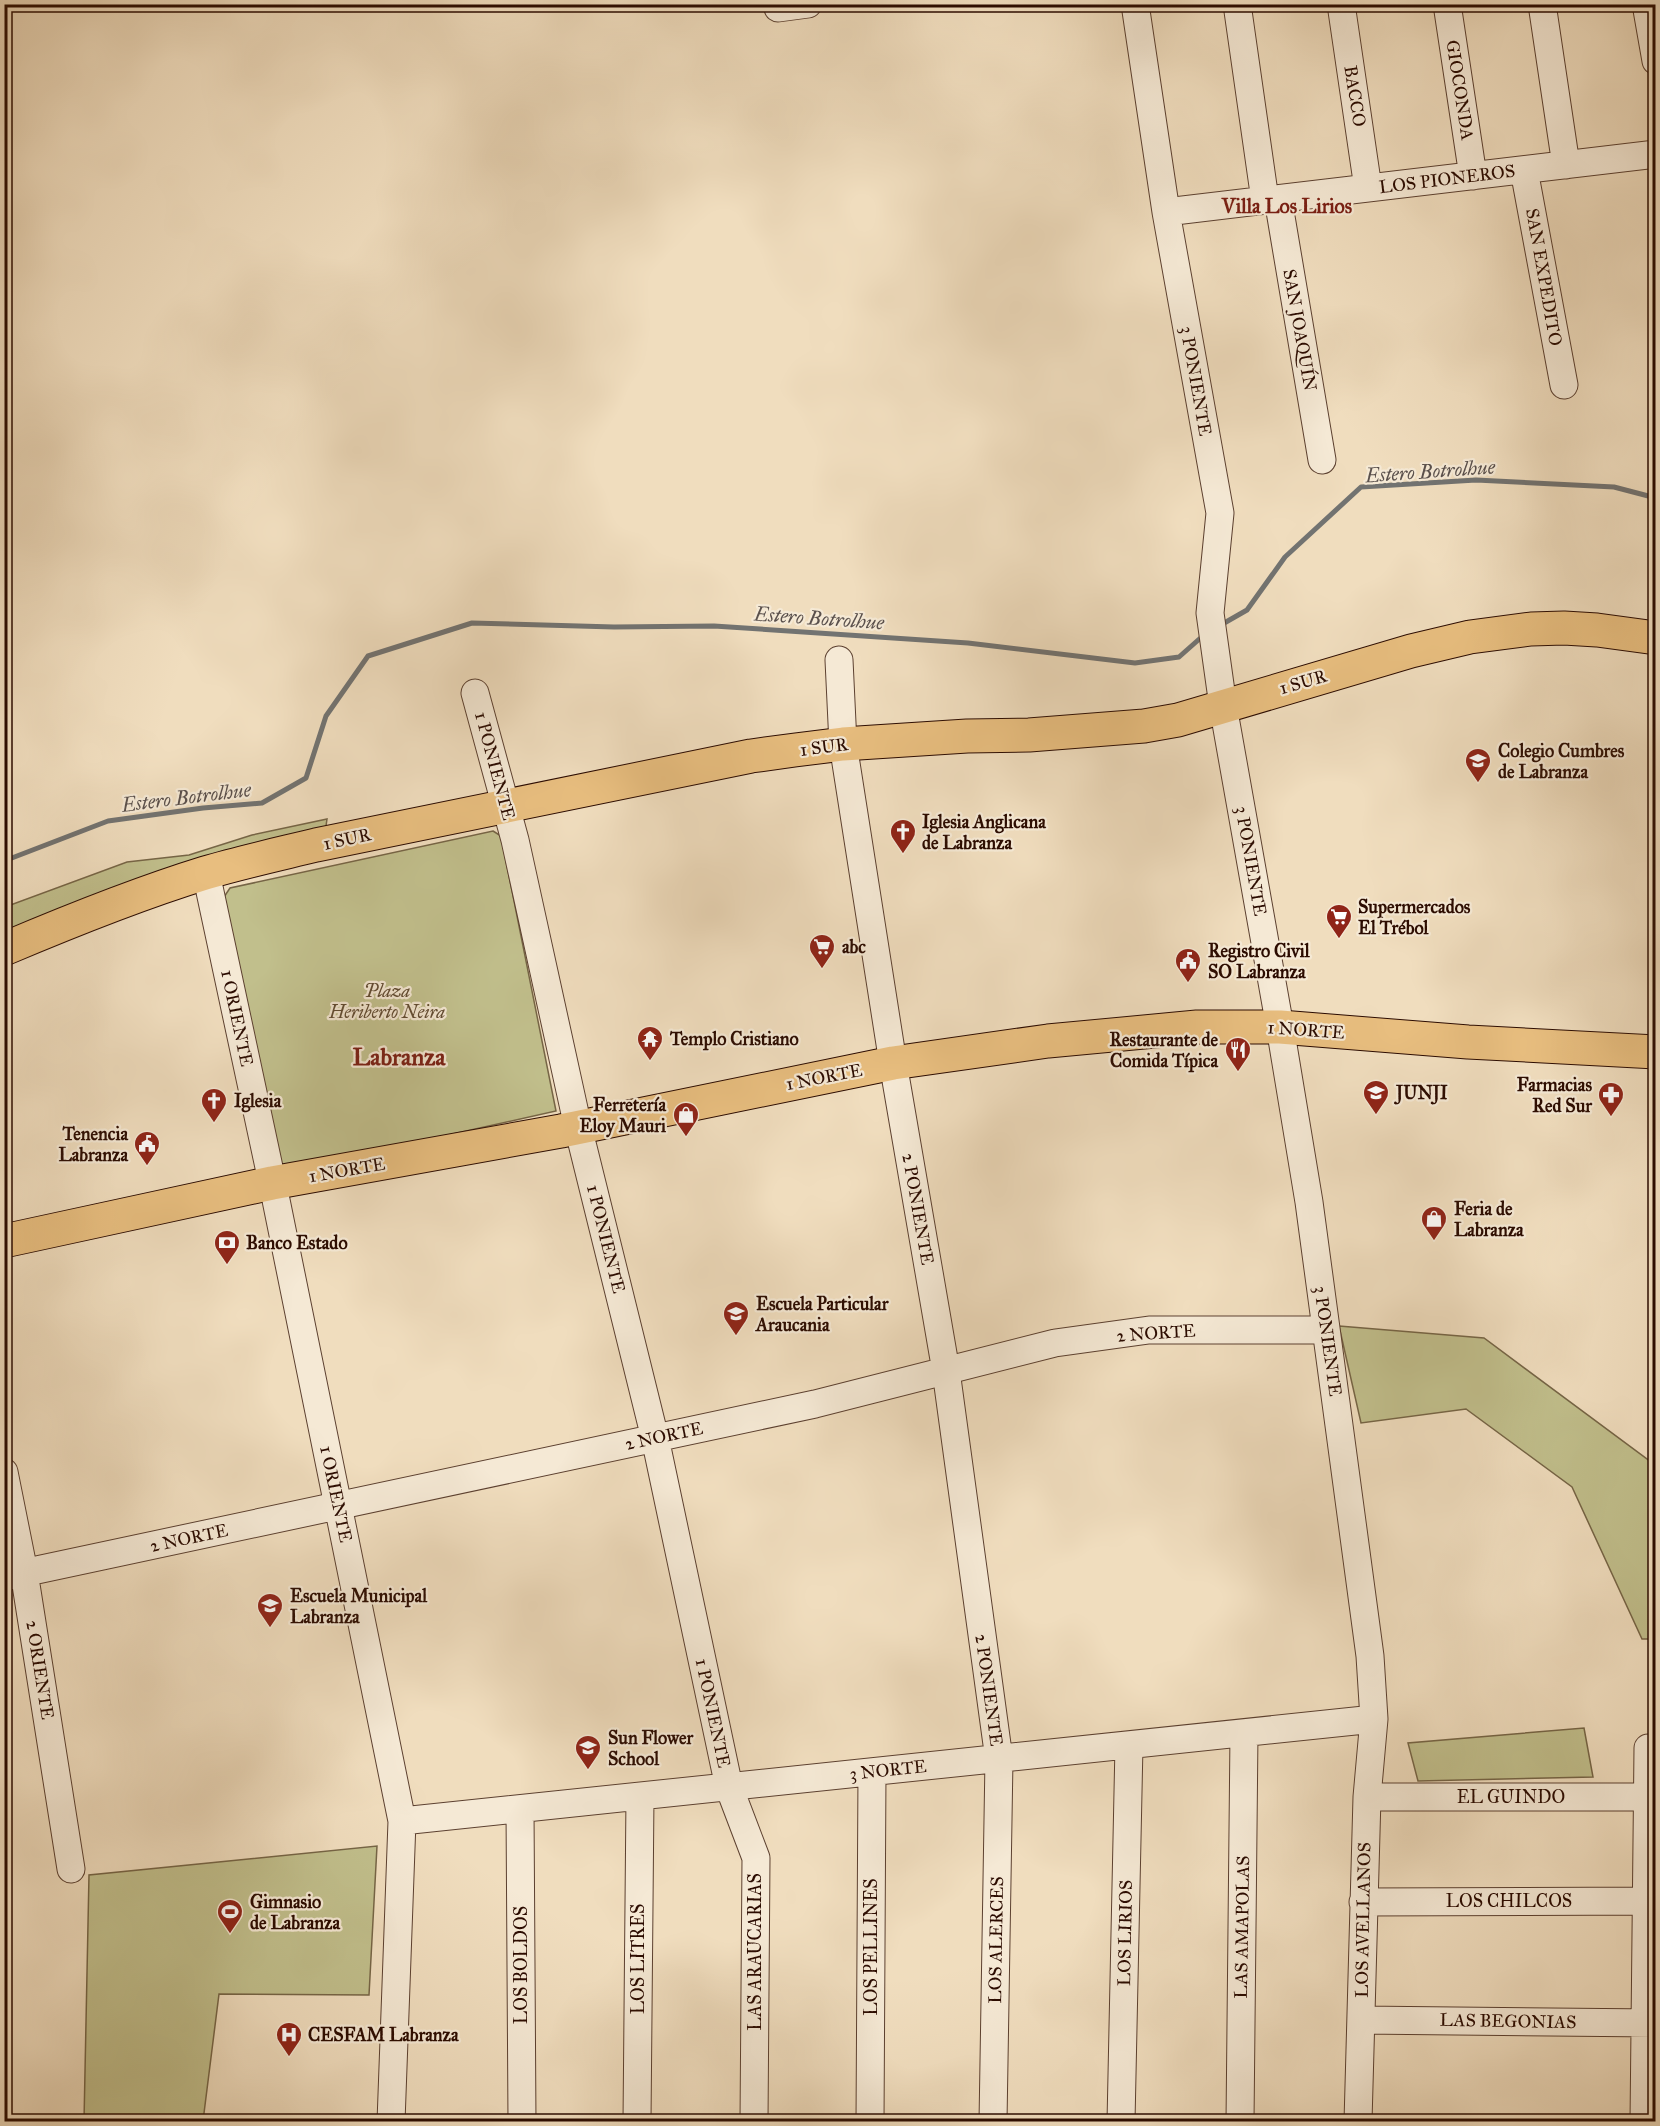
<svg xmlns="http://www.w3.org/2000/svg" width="1660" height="2126" viewBox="0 0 1660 2126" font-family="'IM FELL Great Primer',serif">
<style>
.green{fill:#c1bf8c;stroke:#766546;stroke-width:1.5}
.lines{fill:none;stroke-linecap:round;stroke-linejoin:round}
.stream{stroke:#727371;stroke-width:5}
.minor-casing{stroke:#5c4030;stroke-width:29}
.major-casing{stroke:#2b0b00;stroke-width:35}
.minor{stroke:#f5e9d5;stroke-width:27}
.major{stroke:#e8be7f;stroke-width:33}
.labels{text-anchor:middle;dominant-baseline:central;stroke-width:4.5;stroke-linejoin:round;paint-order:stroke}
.street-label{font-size:18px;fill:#2b0b00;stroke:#f5e9d5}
.poi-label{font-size:18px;font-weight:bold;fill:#2b0b00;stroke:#f5e9d5;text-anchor:start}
.park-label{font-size:18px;font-style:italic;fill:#604a31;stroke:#f5e9d5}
.neighbourhood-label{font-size:20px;font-weight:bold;fill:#7a1f14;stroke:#f5e9d5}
.water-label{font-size:20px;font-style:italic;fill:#5a504c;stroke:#f5e9d5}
.district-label{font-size:24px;font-weight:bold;fill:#7a1f14;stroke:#f5e9d5}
</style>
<rect width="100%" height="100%" fill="#f0ddbe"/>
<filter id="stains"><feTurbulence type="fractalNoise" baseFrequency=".00333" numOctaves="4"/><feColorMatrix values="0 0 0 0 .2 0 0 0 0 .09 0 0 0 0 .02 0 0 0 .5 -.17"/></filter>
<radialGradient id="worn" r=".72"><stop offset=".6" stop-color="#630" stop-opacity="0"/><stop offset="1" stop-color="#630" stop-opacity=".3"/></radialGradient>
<path class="green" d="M327,819l-2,14 -320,106v-32l122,-45 62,-7 63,-20z
M493,831l8,5 55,275 -270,60 -12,-11 -52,-260 8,-12z
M1339,1326l145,12 171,127v174h-13l-70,-152 -106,-78 -105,14z
M1584,1728l9,49 -175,4 -10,-38z
M377,1846l-8,149 -150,-1 -16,127h-119l5,-246z"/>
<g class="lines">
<path class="stream" d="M1219,626l28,-16 38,-53 76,-70 115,-7 138,7 42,11
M4,861l104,-40 95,-13 59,-5 44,-25 20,-62 42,-60 104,-33 142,4 100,-1 254,17 167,20 44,-6 26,-23"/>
<defs>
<path id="minor" d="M1135,4l31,208 54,301 -10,100 13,93 57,321 29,175 61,454 4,63 -7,78 -9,325
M1237,4l28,196
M1341,4l27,184
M1447,4l26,172
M1542,4l24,161
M1646,4l10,57
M778,8l30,-4
M1524,170l40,215
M1278,199l44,261
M1166,212l490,-58
M839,660l4,84 50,319 53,308 53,388 -6,363
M475,693l40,147 63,287 77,311 74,349 27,71 -2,264
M206,873l70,327 126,621 -11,301
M4,1472l20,100 47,297
M4,1577l811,-173 240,-61 94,-13h177
M1367,1797h289
M520,1809l2,313
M402,1821l972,-102
M1363,1902l293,-1
M1361,2020l295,3
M637,2122l3,-326
M870,2122l2,-350
M1121,2122l8,-377
M1240,2122l4,-389
M1644,2122l4,-374"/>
<path id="major" d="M4,949c66,-28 133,-55 201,-76 37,-11 74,-19 111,-28l435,-89 44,-6 48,-6 124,-8 62,-1 115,-9 34,-6 233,-69 59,-14 61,-8 33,-1 33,2 59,8
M4,1241l268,-58 289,-52 332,-68 155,-22 149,-14h83l188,15 188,10"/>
</defs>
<use href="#minor" class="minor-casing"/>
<use href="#major" class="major-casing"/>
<use href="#minor" class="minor"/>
<use href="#major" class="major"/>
</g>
<defs>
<symbol id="school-pin" viewBox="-11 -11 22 30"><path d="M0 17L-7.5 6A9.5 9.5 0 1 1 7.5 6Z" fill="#8f2418" stroke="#f5e9d5"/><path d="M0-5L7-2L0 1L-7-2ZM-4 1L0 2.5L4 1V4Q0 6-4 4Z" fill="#fff"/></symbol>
<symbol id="church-pin" viewBox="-11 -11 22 30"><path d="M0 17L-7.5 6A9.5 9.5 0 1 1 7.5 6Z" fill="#8f2418" stroke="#f5e9d5"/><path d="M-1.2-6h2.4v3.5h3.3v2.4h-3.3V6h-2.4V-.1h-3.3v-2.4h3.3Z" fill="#fff"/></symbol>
<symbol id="supermarket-pin" viewBox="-11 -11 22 30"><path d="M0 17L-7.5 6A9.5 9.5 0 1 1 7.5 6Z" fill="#8f2418" stroke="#f5e9d5"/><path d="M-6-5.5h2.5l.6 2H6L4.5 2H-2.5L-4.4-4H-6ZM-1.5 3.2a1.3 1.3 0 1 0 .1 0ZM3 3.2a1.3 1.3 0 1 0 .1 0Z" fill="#fff"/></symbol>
<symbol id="civic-pin" viewBox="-11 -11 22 30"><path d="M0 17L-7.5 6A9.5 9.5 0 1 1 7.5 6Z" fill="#8f2418" stroke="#f5e9d5"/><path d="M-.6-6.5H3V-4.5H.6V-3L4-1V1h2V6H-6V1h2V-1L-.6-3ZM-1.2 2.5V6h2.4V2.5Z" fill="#fff"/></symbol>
<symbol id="temple-pin" viewBox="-11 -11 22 30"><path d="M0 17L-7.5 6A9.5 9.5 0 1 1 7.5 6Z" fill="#8f2418" stroke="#f5e9d5"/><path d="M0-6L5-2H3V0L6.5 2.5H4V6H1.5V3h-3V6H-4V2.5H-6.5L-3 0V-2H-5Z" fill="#fff"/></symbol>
<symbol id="restaurant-pin" viewBox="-11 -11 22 30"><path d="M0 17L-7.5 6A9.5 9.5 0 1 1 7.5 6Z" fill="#8f2418" stroke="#f5e9d5"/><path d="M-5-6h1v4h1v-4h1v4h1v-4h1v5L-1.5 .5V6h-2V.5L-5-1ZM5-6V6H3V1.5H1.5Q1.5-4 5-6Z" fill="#fff"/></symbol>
<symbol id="pharmacy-pin" viewBox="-11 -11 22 30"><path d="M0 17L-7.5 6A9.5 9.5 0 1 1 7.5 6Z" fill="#8f2418" stroke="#f5e9d5"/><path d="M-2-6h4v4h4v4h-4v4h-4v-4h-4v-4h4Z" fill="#fff"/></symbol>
<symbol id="shop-pin" viewBox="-11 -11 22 30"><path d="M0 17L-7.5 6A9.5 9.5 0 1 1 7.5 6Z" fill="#8f2418" stroke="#f5e9d5"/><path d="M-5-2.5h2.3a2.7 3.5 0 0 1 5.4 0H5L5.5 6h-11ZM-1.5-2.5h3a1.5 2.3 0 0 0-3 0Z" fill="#fff"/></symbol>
<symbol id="bank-pin" viewBox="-11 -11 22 30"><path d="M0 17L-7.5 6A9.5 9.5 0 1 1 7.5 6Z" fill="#8f2418" stroke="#f5e9d5"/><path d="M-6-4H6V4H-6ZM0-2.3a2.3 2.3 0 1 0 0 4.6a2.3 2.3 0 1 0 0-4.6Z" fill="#fff"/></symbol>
<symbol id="stadium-pin" viewBox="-11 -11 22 30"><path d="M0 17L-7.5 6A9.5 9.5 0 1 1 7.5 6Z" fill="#8f2418" stroke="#f5e9d5"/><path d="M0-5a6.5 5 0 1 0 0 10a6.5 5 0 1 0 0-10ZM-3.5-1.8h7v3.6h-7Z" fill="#fff"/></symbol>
<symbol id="hospital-pin" viewBox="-11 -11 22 30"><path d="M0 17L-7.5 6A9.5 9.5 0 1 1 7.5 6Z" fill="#8f2418" stroke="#f5e9d5"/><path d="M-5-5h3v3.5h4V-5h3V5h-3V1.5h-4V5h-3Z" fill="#fff"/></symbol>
</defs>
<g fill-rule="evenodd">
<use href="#school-pin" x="1463" y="746" width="30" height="40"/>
<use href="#church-pin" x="888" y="817" width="30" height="40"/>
<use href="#supermarket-pin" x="1324" y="902" width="30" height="40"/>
<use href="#supermarket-pin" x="807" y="932" width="30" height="40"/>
<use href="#civic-pin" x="1173" y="946" width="30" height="40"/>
<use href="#temple-pin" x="635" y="1024" width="30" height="40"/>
<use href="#restaurant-pin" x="1223" y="1035" width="30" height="40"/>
<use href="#school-pin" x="1361" y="1078" width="30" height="40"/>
<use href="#pharmacy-pin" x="1596" y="1080" width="30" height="40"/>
<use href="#church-pin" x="199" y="1086" width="30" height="40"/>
<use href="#shop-pin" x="671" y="1100" width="30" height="40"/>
<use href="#civic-pin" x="132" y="1129" width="30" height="40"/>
<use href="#shop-pin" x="1419" y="1204" width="30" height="40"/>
<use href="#bank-pin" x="212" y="1228" width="30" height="40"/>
<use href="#school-pin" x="721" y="1299" width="30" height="40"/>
<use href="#school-pin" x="255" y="1591" width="30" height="40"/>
<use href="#school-pin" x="573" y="1733" width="30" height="40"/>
<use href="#stadium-pin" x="215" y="1897" width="30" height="40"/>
<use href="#hospital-pin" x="274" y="2020" width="30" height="40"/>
</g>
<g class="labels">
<g class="street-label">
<text transform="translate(1460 90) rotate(81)">GIOCONDA</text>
<text transform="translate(1355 96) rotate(81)">BACCO</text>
<text transform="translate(1447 179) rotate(-7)">LOS PIONEROS</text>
<text transform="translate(1544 277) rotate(80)">SAN EXPEDITO</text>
<text transform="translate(1300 330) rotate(80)">SAN JOAQUÍN</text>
<text transform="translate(1196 381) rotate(80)">3 PONIENTE</text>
<text transform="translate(1303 682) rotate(-16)">1 SUR</text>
<text transform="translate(824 747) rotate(-7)">1 SUR</text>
<text transform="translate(495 766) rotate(75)">1 PONIENTE</text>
<text transform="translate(347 839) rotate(-12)">1 SUR</text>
<text transform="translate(1251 861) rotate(80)">3 PONIENTE</text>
<text transform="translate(237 1018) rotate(78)">1 ORIENTE</text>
<text transform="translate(1306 1030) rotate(4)">1 NORTE</text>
<text transform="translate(824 1077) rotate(-11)">1 NORTE</text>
<text transform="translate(347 1170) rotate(-10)">1 NORTE</text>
<text transform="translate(918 1209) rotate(80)">2 PONIENTE</text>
<text transform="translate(606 1239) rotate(76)">1 PONIENTE</text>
<text transform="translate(1156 1333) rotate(-4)">2 NORTE</text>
<text transform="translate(1328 1341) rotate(82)">3 PONIENTE</text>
<text transform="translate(664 1436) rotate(-12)">2 NORTE</text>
<text transform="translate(336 1494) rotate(78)">1 ORIENTE</text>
<text transform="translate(189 1538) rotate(-12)">2 NORTE</text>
<text transform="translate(40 1670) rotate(81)">2 ORIENTE</text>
<text transform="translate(989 1690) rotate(82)">2 PONIENTE</text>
<text transform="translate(713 1713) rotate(78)">1 PONIENTE</text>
<text transform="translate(888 1770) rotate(-6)">3 NORTE</text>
<text x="1511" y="1797">EL GUINDO</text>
<text x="1509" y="1901">LOS CHILCOS</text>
<text transform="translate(1363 1920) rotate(-89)">LOS AVELLANOS</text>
<text transform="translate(1242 1927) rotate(-89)">LAS AMAPOLAS</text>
<text transform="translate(1125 1933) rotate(-89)">LOS LIRIOS</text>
<text transform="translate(996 1940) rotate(-89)">LOS ALERCES</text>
<text transform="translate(871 1947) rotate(-90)">LOS PELLINES</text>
<text transform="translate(755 1952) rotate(-90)">LAS ARAUCARIAS</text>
<text transform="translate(638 1959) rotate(-90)">LOS LITRES</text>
<text transform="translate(521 1965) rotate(-90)">LOS BOLDOS</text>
<text transform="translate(1508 2021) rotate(1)">LAS BEGONIAS</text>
</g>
<g class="poi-label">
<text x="1498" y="751">Colegio Cumbres<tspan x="1498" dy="21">de Labranza</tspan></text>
<text x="922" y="822">Iglesia Anglicana<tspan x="922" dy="21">de Labranza</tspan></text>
<text x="1358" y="907">Supermercados<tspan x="1358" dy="21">El Trébol</tspan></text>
<text x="842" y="947">abc</text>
<text x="1208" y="951">Registro Civil<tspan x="1208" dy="21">SO Labranza</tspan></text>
<text x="670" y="1039">Templo Cristiano</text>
<text x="1218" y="1040" text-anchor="end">Restaurante de<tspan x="1218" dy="21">Comida Típica</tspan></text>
<text x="1592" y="1085" text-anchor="end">Farmacias<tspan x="1592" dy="21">Red Sur</tspan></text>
<text x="1396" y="1093">JUNJI</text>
<text x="234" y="1101">Iglesia</text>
<text x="666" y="1105" text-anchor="end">Ferretería<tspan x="666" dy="21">Eloy Mauri</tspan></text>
<text x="128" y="1134" text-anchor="end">Tenencia<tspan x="128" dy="21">Labranza</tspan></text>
<text x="1454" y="1209">Feria de<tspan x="1454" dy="21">Labranza</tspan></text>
<text x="246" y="1243">Banco Estado</text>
<text x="756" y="1304">Escuela Particular<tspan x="756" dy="21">Araucania</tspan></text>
<text x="290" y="1596">Escuela Municipal<tspan x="290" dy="21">Labranza</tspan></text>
<text x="608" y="1738">Sun Flower<tspan x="608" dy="21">School</tspan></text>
<text x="250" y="1902">Gimnasio<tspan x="250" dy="21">de Labranza</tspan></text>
<text x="308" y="2035">CESFAM Labranza</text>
</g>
<g class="park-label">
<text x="387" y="991">Plaza<tspan x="387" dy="21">Heriberto Neira</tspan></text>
</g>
<g class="neighbourhood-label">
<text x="1287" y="206">Villa Los Lirios</text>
</g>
<g class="water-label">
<text transform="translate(1430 471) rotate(-4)">Estero Botrolhue</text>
<text transform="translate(819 618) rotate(4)">Estero Botrolhue</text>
<text transform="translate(186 797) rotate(-7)">Estero Botrolhue</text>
</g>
<g class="district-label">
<text x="399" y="1057">Labranza</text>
</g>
</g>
<rect width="1660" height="2126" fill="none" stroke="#f0ddbe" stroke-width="24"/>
<rect x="6" y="6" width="1648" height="2114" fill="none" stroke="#2b0b00" stroke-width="3"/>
<rect x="12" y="12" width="1636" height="2102" fill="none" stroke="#2b0b00" stroke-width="1.5"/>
<rect width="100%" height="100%" filter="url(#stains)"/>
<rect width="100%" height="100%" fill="url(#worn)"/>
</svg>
